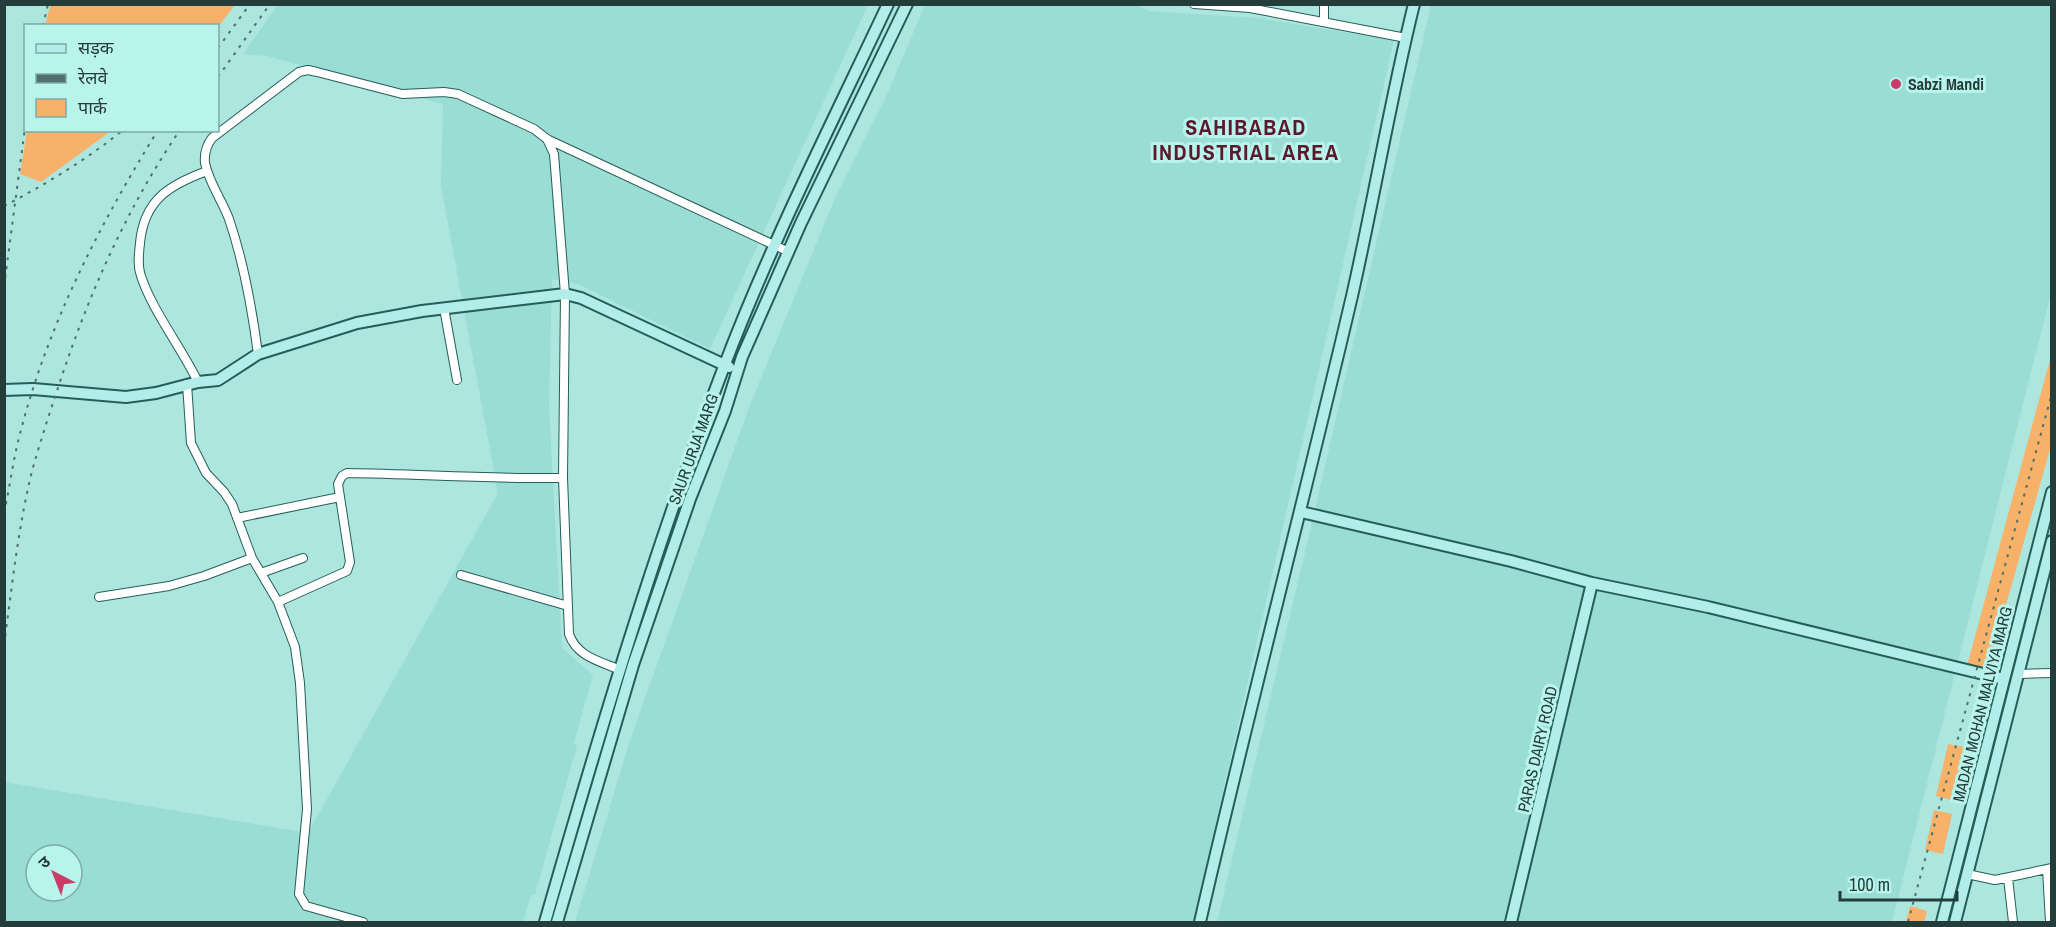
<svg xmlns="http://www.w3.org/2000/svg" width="2056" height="927" viewBox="0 0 2056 927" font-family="'Archivo Narrow','Noto Sans Devanagari',sans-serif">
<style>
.built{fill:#99ddd4;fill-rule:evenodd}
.green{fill:#f8b168}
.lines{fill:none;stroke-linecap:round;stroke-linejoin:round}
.street-casing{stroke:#255e58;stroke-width:10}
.secondary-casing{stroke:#255e58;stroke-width:14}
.street{stroke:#fff;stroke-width:8}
.secondary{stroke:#b2ede9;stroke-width:10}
.rail{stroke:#4f716d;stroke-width:2;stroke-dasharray:3 6;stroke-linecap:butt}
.poi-dot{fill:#ca3c68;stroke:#b9f4ec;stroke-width:2}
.labels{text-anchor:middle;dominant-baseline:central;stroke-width:6;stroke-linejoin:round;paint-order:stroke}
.poi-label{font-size:16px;font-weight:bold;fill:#253d3a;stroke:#b9f4ec;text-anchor:start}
.street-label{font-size:16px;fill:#253d3a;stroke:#b9f4ec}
.district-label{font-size:22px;font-weight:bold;letter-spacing:1.5px;fill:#5c182d;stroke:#b9f4ec}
</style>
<rect width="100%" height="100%" fill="#ace6df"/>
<path class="built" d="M278,5h590l-158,344 -132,-65 -26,-5 -3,127 13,242 31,27 -19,68 3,2 -42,150h-4l-8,27h-518l-1,-140 304,51 190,-340 -57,-307 2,-82 -176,-48 -24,-2zM36,855h36v36h-36z
M925,5h213l11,6 109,7 136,22 -201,882h-618l55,-182 120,-335 85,-207 51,-101z
M1431,5h620v288l-159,629h-675l93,-391z"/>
<path class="green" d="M51,4h184v1l-17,22v-1l-173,-1z
M27,131v-1l84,1 -70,51 -21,-8z
M2051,356v90l-64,226 -20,-6z
M1948,744l21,4 -14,53 -19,-5z
M1934,810l18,4 -9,40 -18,-4z
M1910,906l17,5 -3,11h-18z"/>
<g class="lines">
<defs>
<path id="street" d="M1194,4l56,4 156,30
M1324,4v17
M547,139l7,15 11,140 -2,184 6,156c8,23 31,27 51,36
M444,308l13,72
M258,354c-6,-46 -14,-91 -29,-135 -7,-19 -20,-36 -24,-56 -1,-10 1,-17 7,-25l87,-66 9,-2 9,2 85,22 42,-2 14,2 76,35 13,10 242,113
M198,382c-17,-35 -46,-72 -57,-106 -4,-11 -2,-22 -1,-33 4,-43 29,-58 67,-72
M187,384l4,59 15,30 18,19 8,12 20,54 26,44 17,45 5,36 7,126 -8,85 7,12 57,16
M237,518l103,-21
M261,573l42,-15
M461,575l107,31
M99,597l70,-11 35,-10 48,-18
M278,602l69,-31 3,-9 -12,-78 4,-8 5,-3c72,1 144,6 216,5
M2018,674l34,-1
M2047,869l3,53
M1967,874l28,6 57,-12
M2008,878l5,44"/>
<path id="secondary" d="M4,390l29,-1 93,8 30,-4 42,-11 20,-2 40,-26 99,-31 65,-12 143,-17 16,4 148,69
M1301,512l210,49 81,22 116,24 296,72
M545,922c54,-188 110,-376 180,-558 47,-123 107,-241 163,-360
M557,922l76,-257 57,-166 35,-88 17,-54 59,-134 106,-219
M1200,922c48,-209 103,-417 152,-626 22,-97 38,-195 62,-292
M1511,922l81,-339
M1942,922l110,-430
M1955,922l97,-381"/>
</defs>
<use href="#street" class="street-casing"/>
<use href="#secondary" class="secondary-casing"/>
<use href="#street" class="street"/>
<use href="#secondary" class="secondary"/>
<path class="rail" d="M43,26l5,-22
M218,48l32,-44
M218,77l52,-73
M4,206c42,-22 82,-46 119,-76
M4,287l22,-167
M4,513c5,-22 8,-45 13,-67 27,-114 80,-217 141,-316
M4,645c8,-58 14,-117 28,-174 7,-25 15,-50 23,-74 30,-94 69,-185 125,-267
M1908,922l144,-529"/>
</g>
<circle class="poi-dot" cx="1896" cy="84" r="6"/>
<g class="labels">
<g class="poi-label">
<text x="1908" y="84">Sabzi Mandi</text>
</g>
<g class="street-label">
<text transform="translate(693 449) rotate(-70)">SAUR URJA MARG</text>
<text transform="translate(1982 704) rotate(-76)">MADAN MOHAN MALVIYA MARG</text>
<text transform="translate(1537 749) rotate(-77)">PARAS DAIRY ROAD</text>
</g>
<g class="district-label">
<text x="1246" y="127">SAHIBABAD<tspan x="1246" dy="25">INDUSTRIAL AREA</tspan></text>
</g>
</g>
<rect width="2056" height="927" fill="none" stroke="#253d3a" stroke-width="12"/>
<rect x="24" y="24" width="195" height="108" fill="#b9f4ec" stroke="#7eaba5" stroke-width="1.5"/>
<rect x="36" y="44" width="30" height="9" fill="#b2ede9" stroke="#7eaba5" stroke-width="1.5"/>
<text x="78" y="54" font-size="18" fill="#253d3a">सड़क</text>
<rect x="36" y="74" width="30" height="9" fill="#4f716d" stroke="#7eaba5" stroke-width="1.5"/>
<text x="78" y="84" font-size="18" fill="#253d3a">रेलवे</text>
<rect x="36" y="99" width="30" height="18" fill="#f8b168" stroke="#7eaba5" stroke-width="1.5"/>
<text x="78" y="114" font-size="18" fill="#253d3a">पार्क</text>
<g transform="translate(54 873) rotate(318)"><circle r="28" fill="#b9f4ec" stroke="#7eaba5" stroke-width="1.5"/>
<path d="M0-4.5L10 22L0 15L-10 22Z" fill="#ca3c68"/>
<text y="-9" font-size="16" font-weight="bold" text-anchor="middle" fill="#253d3a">उ</text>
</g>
<path d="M1840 891v9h117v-9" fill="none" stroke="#253d3a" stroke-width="3"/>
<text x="1849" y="891" font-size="18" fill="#253d3a" stroke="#b9f4ec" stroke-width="4.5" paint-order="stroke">100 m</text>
</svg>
